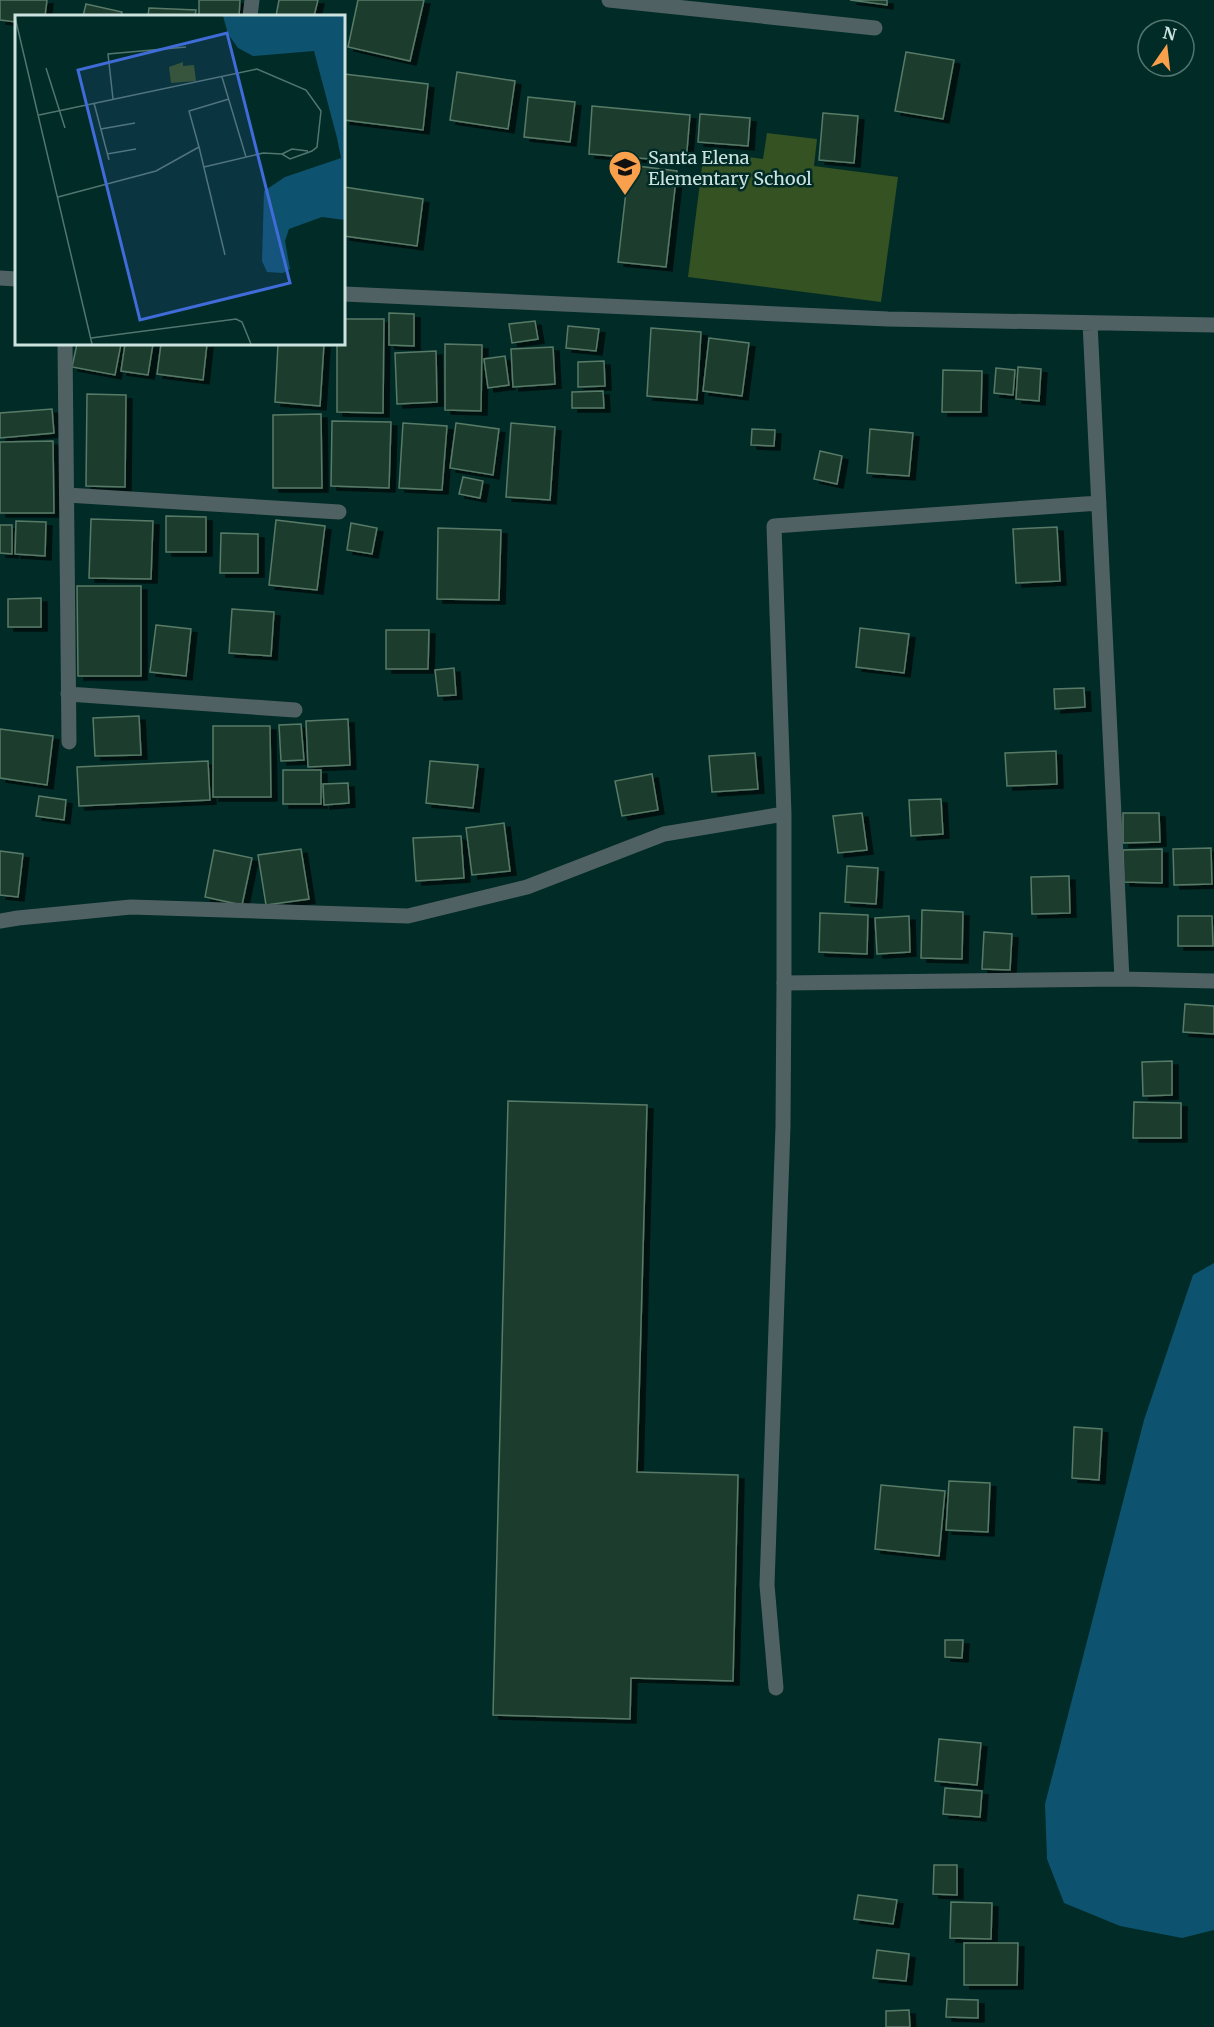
<svg xmlns="http://www.w3.org/2000/svg" width="1214" height="2027" viewBox="0 0 1214 2027" font-family="Merriweather,serif">
<style>
.green{fill:#355223}
.water{fill:#0d526e}
.building{fill:#1e3e2d;stroke:#597a67;stroke-width:1.5;filter:url(#shadow)}
.lines{fill:none;stroke-linecap:round;stroke-linejoin:round}
.lane{stroke:#506164;stroke-width:15}
.street{stroke:#506164;stroke-width:15}
.labels{text-anchor:middle;dominant-baseline:central;stroke-width:5;stroke-linejoin:round;paint-order:stroke}
.poi-label{font-size:18px;fill:#cde3df;stroke:#002b26;text-anchor:start}
.inset-road{fill:none;stroke:#527570;stroke-width:1.5}
.view{fill:#406cd9;fill-opacity:0.15;stroke:#406cd9;stroke-width:3}
.inset-edge{fill:none;stroke:#cde3df;stroke-width:3}
</style>
<defs>
<filter id="shadow"><feDropShadow dx="6" dy="4" stdDeviation="0" flood-color="#0009"/></filter>
</defs>
<rect width="100%" height="100%" fill="#002b26"/>
<path class="green" d="M767,133l50,6 -3,27 84,11 -17,125 -193,-25 16,-126 59,8z"/>
<path class="water" d="M1214,1263v667l-32,8 -62,-12 -56,-23 -17,-44 -2,-55 99,-384 49,-145z"/>
<path class="building" d="M0,0h47l-2,16h-29v6l-16,-2z
M199,0h41l-1,16h-40z
M279,0h39l-4,16h-38z
M358,0h66l-14,61 -62,-14z
M850,0h37v5z
M86,4l36,8 -1,4h-38z
M149,8l47,2 -1,6h-47z
M906,52l48,8 -11,59 -48,-8z
M457,72l58,9 -7,48 -58,-9z
M344,74l84,10 -5,46 -79,-10z
M528,97l47,5 -5,40 -46,-5z
M592,106l98,9 -4,47 -97,-8z
M823,113l35,3 -4,47 -35,-3z
M700,114l50,4 -2,28 -50,-4z
M629,165l48,6 -11,96 -48,-5z
M344,187l79,12 -6,47 -73,-10z
M389,313l25,1v32l-25,-1z
M344,319h40l-1,94 -46,-1v-68h7z
M535,321l3,18 -26,4 -3,-19z
M568,326l31,3 -3,22 -30,-3z
M651,328l50,4 -4,68 -50,-4z
M709,338l40,5 -7,53 -39,-5z
M77,344h44l-6,31 -43,-8z
M125,344h28l-5,31 -27,-4z
M161,344h46l-4,36 -46,-6z
M278,344h46l-4,62 -45,-4z
M445,344l37,1 -1,66 -36,-1z
M553,347l2,37 -42,3 -2,-38z
M436,351l1,51 -40,2 -2,-51z
M505,356l4,29 -21,3 -4,-29z
M604,361l1,25 -27,1v-25z
M1018,367l23,2 -2,32 -23,-2z
M996,368l19,2 -2,25 -19,-2z
M943,370l39,1 -1,41h-39z
M603,391l1,17h-32v-16z
M87,394l39,1 -1,92 -39,-1z
M52,409l2,24 -54,5v-25z
M321,414l1,74h-49v-73z
M332,421l59,1 -2,66 -58,-2z
M403,423l44,3 -5,64 -43,-2z
M456,423l43,6 -6,46 -43,-7z
M511,423l44,4 -5,73 -44,-3z
M752,429l23,1 -1,16 -23,-1z
M870,429l43,4 -4,43 -42,-3z
M53,441l1,72h-54v-71z
M820,451l22,5 -5,28 -23,-5z
M463,477l20,4 -3,17 -21,-4z
M166,516l40,1v35h-40z
M91,519l62,2 -2,58 -62,-1z
M276,520l49,6 -8,64 -48,-5z
M16,521l30,1 -1,34 -30,-2z
M351,523l26,5 -5,26 -25,-4z
M0,525h12v29l-12,-1z
M1057,527l3,54 -44,2 -3,-54z
M438,528l63,2 -2,70 -62,-1z
M221,533l37,1v39h-38z
M77,586h64v90h-63z
M41,598v29h-33v-28z
M232,609l42,3 -3,44 -42,-3z
M156,625l35,4 -5,47 -36,-4z
M860,628l49,6 -5,39 -48,-6z
M386,630h43l-1,39h-42z
M454,668l2,27 -18,1 -3,-26z
M1084,688l1,19 -30,2 -1,-20z
M139,716l2,39 -46,1 -2,-38z
M348,719l2,46 -42,2 -2,-46z
M301,724l3,36 -23,1 -2,-36z
M213,726h57l1,71h-58z
M0,729l53,7 -6,49 -47,-7z
M1056,751l1,33 -50,2 -2,-33z
M755,753l3,36 -46,3 -3,-36z
M208,761l2,39 -131,6 -2,-39z
M430,761l48,4 -5,43 -47,-5z
M283,770h38v34h-38z
M652,774l6,36 -36,6 -7,-35z
M348,783l1,20 -25,2 -1,-21z
M39,796l27,4 -2,20 -28,-4z
M941,799l2,35 -32,2 -2,-36z
M862,813l5,37 -29,3 -5,-37z
M1123,813h36l1,29 -37,1z
M504,823l6,48 -38,4 -6,-47z
M461,836l3,42 -48,3 -3,-43z
M1211,848l1,36 -38,1 -1,-36z
M301,849l8,50 -43,6 -8,-50z
M1162,849v34l-38,-1 -1,-32z
M214,850l38,8 -10,47 -37,-8z
M0,851l23,3 -5,43 -18,-2z
M847,866l31,2 -2,36 -31,-2z
M1069,876l1,37 -38,1 -1,-37z
M922,910l41,2 -1,47 -41,-1z
M820,913l48,2 -1,39 -48,-2z
M909,916l1,36 -33,2 -2,-36z
M1178,916h34l1,30h-35z
M984,932l28,2 -2,36 -28,-1z
M1185,1004l29,2v28l-31,-2z
M1172,1061v34l-29,1 -1,-34z
M508,1101l139,4 -10,367 101,3 -5,206 -102,-3 -1,41 -137,-4z
M1134,1102l47,1v35h-48z
M1074,1427l28,2 -3,51 -27,-2z
M949,1481l41,2 -2,49 -42,-2z
M881,1485l64,6 -6,65 -64,-7z
M945,1640h18l-1,18 -17,-1z
M939,1739l42,4 -4,42 -42,-4z
M945,1788l37,3 -2,26 -37,-3z
M934,1865h23v30l-24,-1z
M858,1895l39,5 -4,24 -39,-5z
M951,1902l41,1 -1,36 -41,-1z
M964,1943h54l-1,42h-53z
M877,1950l32,4 -3,27 -33,-3z
M947,1999l31,1v18l-32,-1z
M909,2010l1,17h-24v-16z"/>
<g class="lines">
<path class="lane" d="M776,1688l-9,-103 16,-459 1,-143"/>
<path class="street" d="M609,0l266,28
M250,16l2,-16
M0,278l16,1
M344,294l544,25 326,6
M1090,323l32,656
M65,344l4,398
M67,495l272,17
M68,694l227,16
M784,814l-10,-288 325,-23
M0,921l18,-3 113,-11 277,9 119,-29 137,-53 120,-20v169l338,-4 92,2"/>
</g>
<defs>
<symbol id="school-pin" viewBox="-11 -11 22 30"><path d="M0 17L-7.5 6A9.5 9.5 0 1 1 7.5 6Z" fill="#f8a04b" stroke="#002b26"/><path d="M0-5L7-2L0 1L-7-2ZM-4 1L0 2.5L4 1V4Q0 6-4 4Z" fill="#111"/></symbol>
</defs>
<g fill-rule="evenodd">
<use href="#school-pin" x="606" y="148" width="38" height="52"/>
</g>
<g class="labels">
<g class="poi-label">
<text x="648" y="157">Santa Elena<tspan x="648" dy="21">Elementary School</tspan></text>
</g>
</g>
<g transform="translate(15 15)">
<rect width="330" height="330" fill="#002b26"/>
<path d="M168,47v4l11,-1 2,16 -25,2 -2,-16z" fill="#355223"/>
<path d="M208,1h122v204l-23,-3 -33,12 -4,12 5,28 -7,4 -16,-1 -5,-11 2,-70 21,-14 56,-19 -4,-20 -23,-87 -61,5 -15,-8 -10,-14z" fill="#0d526e"/>
<path class="inset-road" d="M0,2l77,327M31,53l19,60M207,62l24,80M98,84l-5,-45 78,-7M79,88l15,57M24,100l218,-46 49,21 15,21 -4,36 -5,4 -22,8 -8,-5 -19,-1 -59,14M86,114l34,-6M184,132l-10,-36 40,-12M92,139l29,-5M267,139l10,-5 16,2M43,182l98,-26 43,-24 26,108M76,323l145,-19 6,3 9,22"/>
<path class="view" d="M212,18l63,250 -150,37 -62,-250z"/>
<rect width="330" height="330" class="inset-edge"/>
</g>
<g transform="translate(1166 48) rotate(14)"><circle r="28" fill="#002b26" stroke="#527570" stroke-width="1.5"/>
<path d="M0-4.5L10 22L0 15L-10 22Z" fill="#f8a04b"/>
<text y="-9" font-size="16" font-weight="bold" text-anchor="middle" fill="#cde3df">N</text>
</g>
</svg>
